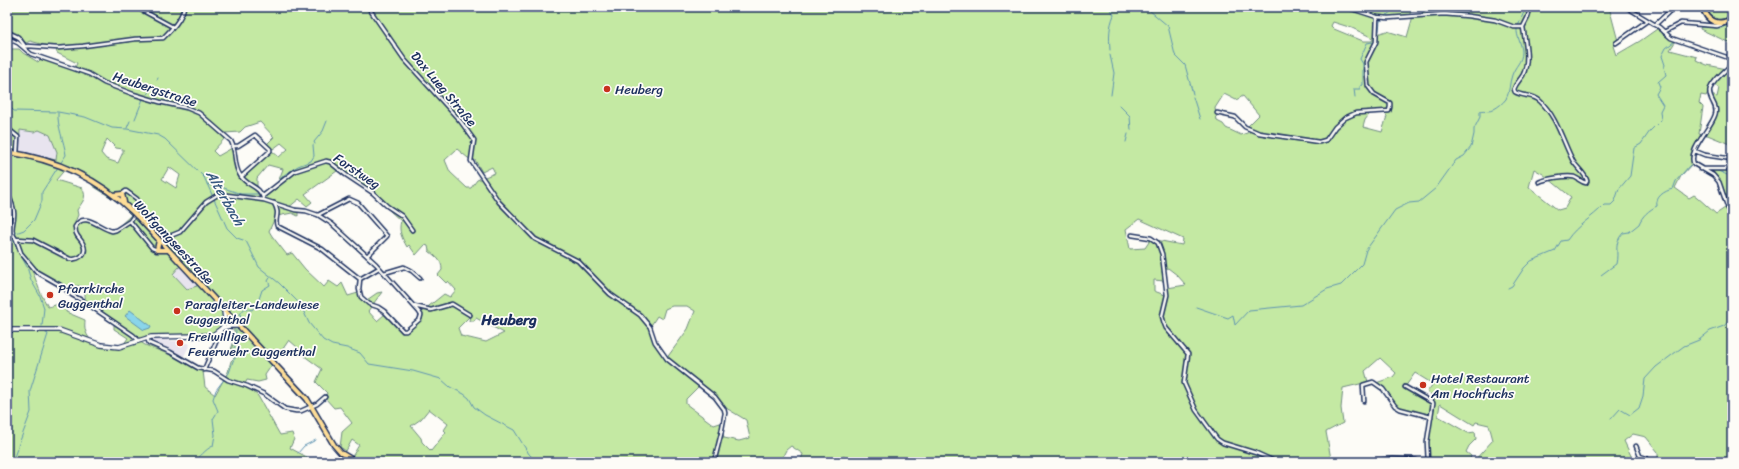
<svg xmlns="http://www.w3.org/2000/svg" width="1739" height="469" viewBox="0 0 1739 469" font-family="Sriracha,sans-serif">
<style>
.built{fill:#e8e4ef}
.green{fill:#c4e9a3;stroke:#708c80;fill-rule:evenodd}
.water{fill:#8ad5ea;stroke:#5e93b2}
.lines{fill:none;stroke-linecap:round;stroke-linejoin:round}
.stream{stroke:#5e93b2;stroke-width:1}
.street-casing{stroke:#1b2f5e;stroke-width:5.5}
.secondary-casing{stroke:#1b2f5e;stroke-width:6}
.primary-casing{stroke:#1b2f5e;stroke-width:7}
.highway-casing{stroke:#1b2f5e;stroke-width:8}
.street{stroke:#fdfcf7;stroke-width:2.5}
.secondary{stroke:#fdfcf7;stroke-width:3.5}
.primary{stroke:#fedd96;stroke-width:4}
.highway{stroke:#fedd96;stroke-width:4.5}
.primary-bridge-casing{stroke:#1b2f5e;stroke-width:7;stroke-linecap:butt}
.primary-bridge{stroke:#fedd96;stroke-width:4}
.poi-dot{fill:#c8321e;stroke:#fdfcf7;stroke-width:1.5}
.labels{text-anchor:middle;dominant-baseline:central;stroke-width:3.5;stroke-linejoin:round;paint-order:stroke}
.street-label{font-size:13px;fill:#1b2f5e;stroke:#fdfcf7}
.poi-label{font-size:13px;fill:#1b2f5e;stroke:#fdfcf7;text-anchor:start}
.water-label{font-size:14px;font-style:italic;fill:#375881;stroke:#fdfcf7}
.quarter-label{font-size:15px;font-weight:bold;fill:#1b2f5e;stroke:#fdfcf7}
</style>
<rect width="100%" height="100%" fill="#fdfcf7"/>
<filter id="ink" filterUnits="userSpaceOnUse"><feTurbulence type="fractalNoise" baseFrequency=".025" numOctaves="2"/><feDisplacementMap in="SourceGraphic" scale="8" xChannelSelector="R" yChannelSelector="G"/><feConvolveMatrix kernelMatrix="1 2 1 2 8 2 1 2 1" color-interpolation-filters="sRGB"/></filter>
<g filter="url(#ink)">
<path class="built" d="M20,130l14,2 5,-2 11,5 7,17 -1,9 -37,-9z
M184,265l11,10 3,11 -11,3 -15,-15 7,-7z
M168,338v3h9l6,3 2,-2 5,2 -6,12 -35,-15 2,-2z"/>
<path class="green" d="M7,7h1408l-5,6v2l-21,2 -14,-2 2,19 10,-3 20,6 6,-21h9l1,-9h186l9,34 -5,5 3,9 24,-14 17,-12 18,13 -5,8 27,7 -1,3 11,5 25,5v75l-27,-11 12,-23 -1,-7 -5,-9 6,2 2,-9 -7,-4 -6,12 -5,-1 -2,8 4,4 -4,27 3,1 -10,22 -1,8 -10,11 -6,12 14,10 5,-3 3,2 19,17 12,-8 4,13v243h-79l5,-3v-7l-12,-15 -13,-3 -9,7 10,21h-161l20,-22 -4,-15 -13,-3 -2,3 -34,-21 -2,12 30,17 7,-1 1,7 -7,7 -3,6 5,4 -2,6h-40l-1,-22 4,-24 -32,-8 -24,-25 17,-6 3,-4 -16,-15 -15,13 3,11 -25,6 -2,20 2,15 -17,9 5,27 8,3h-490l-5,-6 -8,6h-43l8,-2 2,-6 -12,-8 -5,4 -3,6 3,2 -2,4h-445l4,-6 7,4 9,-15 -7,-5 -6,11 -6,-4 2,-15 10,-9 -12,-16 -6,1 -9,-10 2,-5 -11,-11 6,-13 -19,-14 -6,-8 -8,-7 -24,35 1,5 -8,2 -11,-2 -2,4 13,12 22,39 12,-2 2,6 -4,9 26,14h-309v-413h12l4,4 15,9 3,-3 33,11 3,-7 -20,-10 -1,-5 -26,-7 -4,2 -8,-9 -11,-5zM1333,22l19,6 21,10 -1,3h-9l-29,-12 -3,-3zM1224,94l12,6 7,-4 16,19 -12,12 3,5 -9,3 -15,-7 -3,-4 -6,-3 -2,-13zM1371,112l13,1 3,3 -5,16 -19,-5 2,-7zM260,122l14,15 -8,8 7,4 8,-6 7,6 -9,8 -7,-6 -31,29 -4,-5 -5,-27 -14,8 -5,-5 13,-14 -1,-4 15,-1 5,-5zM20,130l14,2 5,-2 11,5 7,17 -1,8 -37,-8zM107,139l9,9 7,1v3l-5,11 -12,-4 -5,-6zM457,149l11,9 7,2 7,12 10,-5 3,6 -18,7 -6,8h-4l-17,-16 -5,-12zM268,165l15,4 -6,16 -13,11 -7,-6v-12zM68,166l19,8 6,12 28,18 10,11 -15,14c-17,1 -22,-16 -41,-7l3,-7 -1,-5c5,-8 11,-12 5,-22l-26,-8zM169,167l11,8 -4,13 -14,-9zM1534,169l9,5 28,23 -6,11 -7,2 -29,-23zM337,171c24,12 44,32 64,50 -3,10 1,17 6,26l2,-2 7,10 9,-10 3,1 1,5c7,6 13,9 13,19l-4,5 8,8 2,-2 8,9 -6,7 -6,-3 -25,20 1,4 -14,12h-5l-16,-16 -8,7 -9,-10 14,-19 -5,1 -13,9 -6,-9 -10,3 -6,-13 -4,4 -9,-6 -5,6 -19,-18 -13,-16 -5,2 -15,-19 -3,-5 5,-11h2l1,-4 15,-3 6,3v-4l-10,-4 11,-9 8,7 5,-4 -7,-8zM1139,219l44,20 -1,6 -31,-6 -6,9 -15,1 -4,-20zM184,265l11,10 2,11 -10,3 -14,-15 6,-7zM31,267l38,23c12,-10 17,-1 16,11l31,22 -2,2v4l14,9 -7,10c-13,0 -30,-1 -35,-16 -2,-3 -1,-9 -1,-12l-19,-8v-3l-7,-5 -11,3 -7,-13zM1168,268l9,7 9,10 -19,3 -2,7 -11,-4v-11l10,1 -2,-10zM672,306h15l8,5 -7,18 -22,30 -12,-17 -4,-15 7,-11 5,3 3,-10zM470,316l-1,5h5l2,-3 28,15 -18,9 -25,-6 -3,-8zM226,329h8l-1,15 -3,8 5,5 -4,4 -3,11 -13,23 -10,-8 -2,-16 -28,-16 -2,1 -28,-11 -6,-4 12,-2 59,-3zM1415,373l18,11 -6,8 8,5 -1,4 -29,-14zM700,385l13,9 13,14 20,12 4,18 -11,3 -15,-3 -4,-15 -6,2 -28,-21v-5zM429,409l19,15 -4,6 2,2 -15,19 -9,-9 -1,-4 -10,-12 10,-7z
M1706,7h26v10c-12,5 -24,7 -26,-10z
M1732,22v22l-32,-15 1,-4 16,2z
M1707,169l25,2v32l-5,1c-4,-17 -4,-26 -21,-33z"/>
<path class="water" d="M130,310l21,16 -1,2 -6,2 -19,-14z"/>
<g class="lines">
<path class="stream" d="M1110,7l4,8c-5,12 -5,21 -4,35
M1151,7l-2,3 19,16 7,29 10,10 8,29
M1386,16l9,-8 7,-1
M1518,26l6,-14v-5
M1701,27l20,1 7,-3
M1379,31l1,-10 4,-2
M1110,55l4,18 -3,22
M157,80l1,-2
M147,94l2,-2
M1193,97l7,22
M1355,97l-1,-8h6v-3l3,-1v-21l-3,-5 7,-16 6,-1
M7,104l7,7 44,1 27,5 27,11 15,1 31,6 7,4 39,38 23,51 10,10 9,3 13,26 20,16 18,18 4,5 8,17 14,17 9,5 15,3 13,5 9,11 44,7 28,8 9,8 14,7 5,4 5,9 11,8 29,15 15,24 4,4 9,4
M1119,105l11,11 1,14
M58,113c-1,13 6,28 8,42l-6,9
M135,119l8,-20
M127,128l3,-7
M1126,142l2,-8
M315,144l-1,-2 9,-11 4,-10
M1709,170l9,1 14,6
M207,184l8,3 9,1 17,6h19
M274,186l10,-11 14,-9 13,-5 3,-5 -1,-11
M16,233l8,-3 10,-10 8,-19v-9l16,-25
M12,238l15,29 4,13 9,16 4,12 -2,18
M1601,275l15,-11c3,-13 -3,-20 7,-31l6,-1 10,-8c3,-8 10,-14 18,-18 -2,-9 7,-15 16,-17l3,-8 14,-16
M1508,288l4,-2 12,-18 7,-7 24,-10 6,-10 6,-1c10,-15 25,-22 37,-35h7l4,-4 4,-12 11,-13 4,-28 7,-4 9,-13 11,-11 -1,-9 3,-6 -7,-11 4,-7 -2,-5 8,-7 -2,-8 1,-2 -3,-9 4,-8 9,-7
M1196,307l32,11 5,-3 2,10 14,-15 52,-5 26,-16 14,-4 21,-21 4,-14 29,-40 14,-7 10,-1 17,-14 20,-28 8,-4 7,-9 3,-13v-5l6,-12v-6c5,-2 9,2 14,-2 4,-2 9,-6 12,-10 4,-7 3,-16 6,-24 3,-9 10,-13 10,-23 0,-8 -6,-16 -5,-23
M243,323l-3,-9 5,-6 7,2 6,-8 4,-12 8,-5 -2,-4 3,-5
M1611,419l9,-10 10,6 9,-7 4,-12 2,-17 11,-12 28,-21 15,-6 11,-9 14,-5 8,-9
M298,453l6,-7 12,-6
M12,462l19,-50 -1,-21 18,-57 -4,-2
M178,462l6,-1 2,1
M193,462c8,-5 11,-12 20,-16l2,-11 -2,-16 5,-8 -5,-12 3,-9 13,-17 4,-12 3,-4 -4,-5 3,-6 1,-16
M1728,462l4,-3"/>
<defs>
<path id="street" d="M136,7l37,20
M368,7l36,52 57,63 13,18 -3,21 28,41 36,37 43,22 32,33 30,21 10,12 5,15 12,17 48,38 9,12 1,4 -4,21 -7,28
M1346,7l31,10 11,1 56,-4 24,2 27,4 19,7h9
M1626,7l33,20 12,11 61,21
M1655,25l19,-18
M1523,27c2,14 7,34 0,48 -3,5 -7,8 -9,14l1,3c8,5 18,2 25,9 17,16 23,41 33,60 4,7 13,13 14,20l-1,2c-5,-1 -7,-4 -12,-6 -7,-2 -29,2 -35,5
M1523,27l5,-10 2,-10
M7,32l11,5 6,8 -1,2
M1664,32l17,-9 36,3 15,-5
M7,38l11,5 13,11 58,20 15,9 29,11 27,8 27,6 12,5 32,28c6,11 2,24 9,34 8,13 19,9 24,25
M1616,43l31,-22
M23,47l5,-1 30,2 25,-2 52,-7 28,-1c8,-8 19,-19 21,-31
M1732,64c-7,7 -18,15 -22,25 -3,10 9,16 5,26 -4,13 -28,36 -21,49l19,11 6,7 13,38
M1217,113l18,4 10,10 14,6 60,9 7,-2 9,-13 10,-9 11,-5 33,-2 1,-4v-4l-16,-9 -6,-8 -2,-24 10,-20 1,-25
M7,128l11,9 -1,16
M234,146h4l17,-11 15,14v2l-29,26
M1695,151l10,4 27,4
M1700,169h32
M7,193c4,7 7,14 7,21 0,9 -5,17 2,25
M122,194l4,-3 11,8 4,12 16,19 8,7 5,-1 10,-4 26,-30 13,-8 45,6 31,10 11,1 12,4 14,9 44,40 43,48 2,3 -1,4 -14,12h-3l-19,-20 -6,-4 -9,-3 -8,-7 -2,-8 1,-10 -38,-30 -45,-23c-3,-9 4,-11 -3,-23
M263,196l32,-25 31,-10 4,1 16,13 27,18 14,13 15,10 10,14
M139,208l-9,13 22,27 5,2
M318,215l31,-16 9,4 29,33 -20,20
M130,221l-14,9 -4,1c-12,-2 -28,-21 -37,-4 1,2 0,4 1,6 1,4 6,7 7,11 5,10 -4,16 -13,15l-37,-19 -17,-1 5,14 16,19 23,13 12,10 11,6 50,34 5,5
M1132,235l19,3 7,5 4,11 5,41 -5,21 2,7 2,5 22,26 -4,29 12,27 21,29 6,4 33,10 20,9
M384,273l20,-6 8,4 8,7
M360,279l19,-11
M414,306l17,4 21,-6 18,11
M147,338l2,5 21,9 28,16 16,3 14,9 19,6 17,8 21,15 11,2h5l16,-7 8,-7
M204,370l18,-42
M1405,387l28,16 -6,39 1,20
M1364,401l-1,-16 10,-3 10,7 12,17 5,3 31,8
M1636,446l4,10 6,2 1,4
M1344,462l49,-3 22,1 7,2"/>
<path id="secondary" d="M222,328l8,-2h9
M7,330h52l42,15 18,2 32,-10 47,-1 15,-1 9,-7 3,-7 -1,-11"/>
<path id="primary" d="M7,152c47,7 91,26 126,60
M113,195l9,-1 2,8
M137,216l170,183 27,46 7,8 15,9
M159,240l-2,10h11"/>
<path id="highway" d="M1703,7c4,15 16,20 29,12"/>
</defs>
<use href="#street" class="street-casing"/>
<use href="#secondary" class="secondary-casing"/>
<use href="#primary" class="primary-casing"/>
<use href="#highway" class="highway-casing"/>
<use href="#street" class="street"/>
<use href="#secondary" class="secondary"/>
<use href="#primary" class="primary"/>
<use href="#highway" class="highway"/>
<defs>
<path id="primary-bridge" d="M133,212l4,4"/>
</defs>
<use href="#primary-bridge" class="primary-bridge-casing"/>
<use href="#primary-bridge" class="primary-bridge"/>
</g>
</g>
<g class="poi-dot">
<circle cx="607" cy="89" r="4"/>
<circle cx="50" cy="295" r="4"/>
<circle cx="177" cy="311" r="4"/>
<circle cx="180" cy="343" r="4"/>
<circle cx="1423" cy="385" r="4"/>
</g>
<g class="labels">
<g class="street-label">
<text transform="translate(155 89) rotate(18)">Heubergstraße</text>
<text transform="translate(444 89) rotate(50)">Dax Lueg Straße</text>
<text transform="translate(357 171) rotate(34)">Forstweg</text>
<text transform="translate(174 242) rotate(47)">Wolfgangseestraße</text>
</g>
<g class="poi-label">
<text x="615" y="89">Heuberg</text>
<text x="58" y="288">Pfarrkirche<tspan x="58" dy="15">Guggenthal</tspan></text>
<text x="185" y="304">Paragleiter-Landewiese<tspan x="185" dy="15">Guggenthal</tspan></text>
<text x="188" y="336">Freiwillige<tspan x="188" dy="15">Feuerwehr Guggenthal</tspan></text>
<text x="1431" y="378">Hotel Restaurant<tspan x="1431" dy="15">Am Hochfuchs</tspan></text>
</g>
<g class="water-label">
<text transform="translate(225 198) rotate(60)">Alterbach</text>
</g>
<g class="quarter-label">
<text x="509" y="320">Heuberg</text>
</g>
</g>
<rect width="1739" height="469" fill="none" stroke="#fdfcf7" stroke-width="24"/>
<rect x="12" y="12" width="1715" height="445" fill="none" stroke="#1b2f5e" stroke-width="1.5" filter="url(#ink)"/>
</svg>
